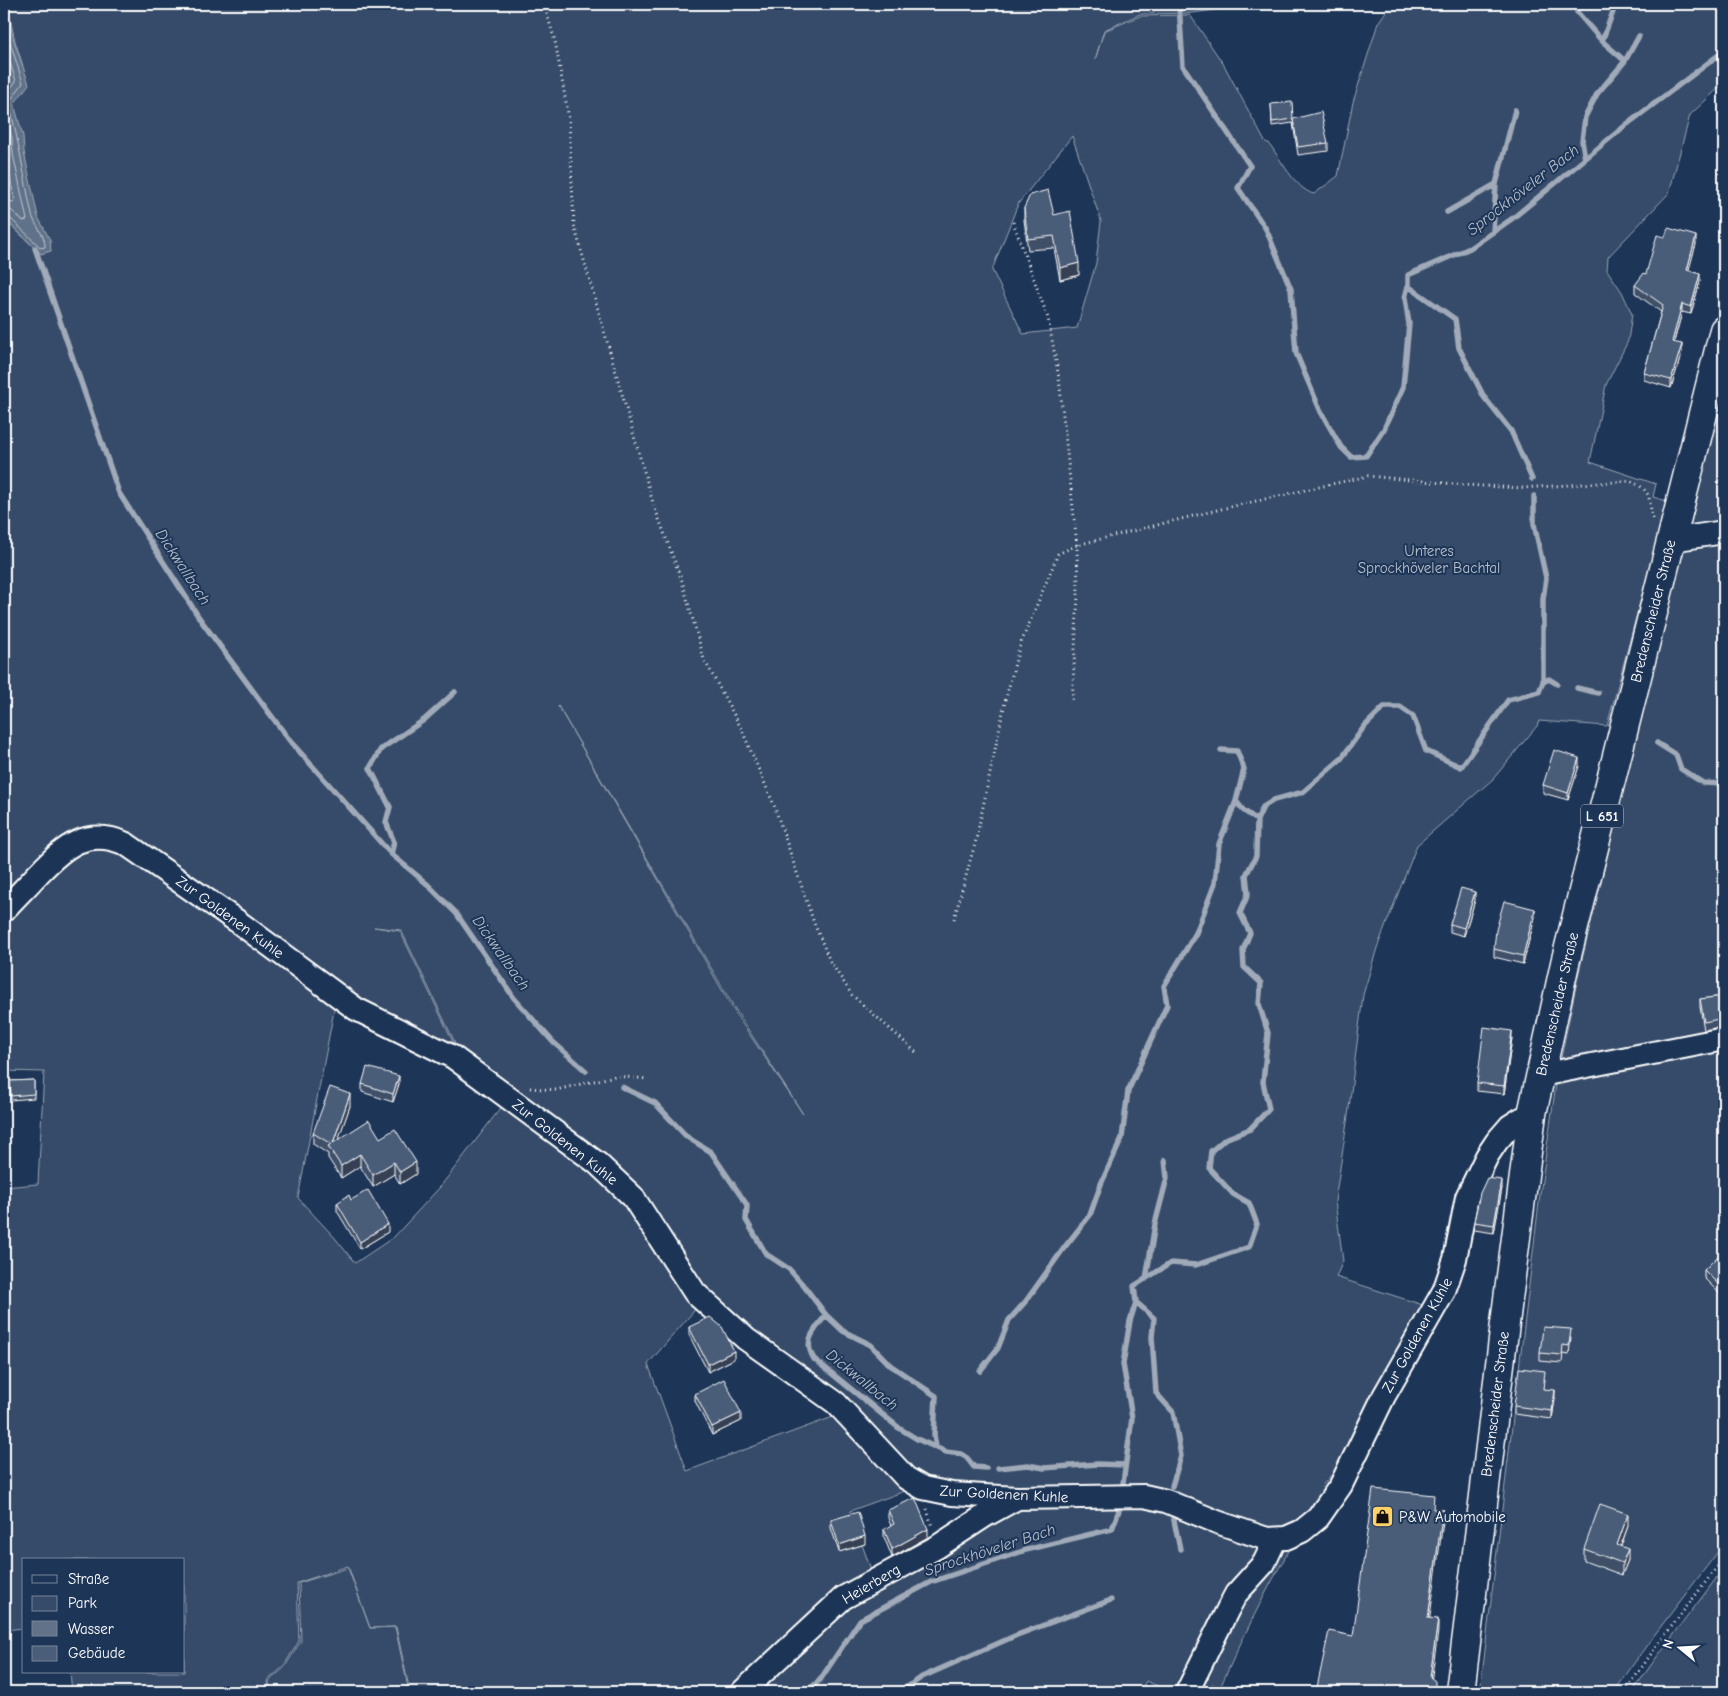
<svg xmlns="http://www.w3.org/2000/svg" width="1728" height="1696" viewBox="0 0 1728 1696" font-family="'Comic Neue',sans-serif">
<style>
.green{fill:#364b69;stroke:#9aa5b4;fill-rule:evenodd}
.water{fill:#617289;stroke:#a0aab8}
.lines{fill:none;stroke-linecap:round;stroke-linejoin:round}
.shore{stroke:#c0c7d0;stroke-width:1}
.stream{stroke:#a0aab8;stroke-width:5.5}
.minor-casing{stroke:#fff;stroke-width:26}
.major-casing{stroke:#fff;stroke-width:31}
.path{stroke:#fff;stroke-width:3;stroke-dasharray:1 4;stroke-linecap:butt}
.minor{stroke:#1d3557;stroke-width:22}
.major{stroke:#1d3557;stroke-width:28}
.wall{fill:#405068;stroke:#fff}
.shaded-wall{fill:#344155;stroke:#fff}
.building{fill:#4a5d79;stroke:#fff}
.labels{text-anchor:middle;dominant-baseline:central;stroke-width:4;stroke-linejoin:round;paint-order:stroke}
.shield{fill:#1d3557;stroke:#bbc2cd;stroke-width:1}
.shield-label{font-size:14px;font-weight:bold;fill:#fff}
.park-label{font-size:15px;fill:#b9c0ca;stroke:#1d3557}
.street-label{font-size:15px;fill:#fff;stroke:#1d3557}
.poi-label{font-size:15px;fill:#fff;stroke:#1d3557;text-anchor:start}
.water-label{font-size:16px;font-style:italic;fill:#b8c0ca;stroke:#1d3557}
</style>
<rect width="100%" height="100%" fill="#1d3557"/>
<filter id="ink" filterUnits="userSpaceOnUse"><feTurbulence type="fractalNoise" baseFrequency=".02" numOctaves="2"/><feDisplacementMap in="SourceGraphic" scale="10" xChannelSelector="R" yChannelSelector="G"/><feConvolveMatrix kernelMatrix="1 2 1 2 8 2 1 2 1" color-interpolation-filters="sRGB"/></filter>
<g filter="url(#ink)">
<path class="green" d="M7,4h1256l-71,9 -52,1 -36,16 -9,30 9,-29 36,-15 50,-1 34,50 40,75 3,3h2c10,14 27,47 45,51l24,-18 15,-74 25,-79 13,-19h333v79l-34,32 -21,78 -61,64 -1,13 15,22 10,22 -4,27 -22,44 -16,77 66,22 -3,13 14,4 -60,225 -68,-5 -2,5 -44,53 -76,66 -40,103 -14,47 -15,121 -13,85 8,60 -7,16 93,30 -80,147 -27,32 2,12c-44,59 -75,127 -106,194h-46l-26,-11 -6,11h-395l101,-93 66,-40 120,-56c-39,-7 -78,1 -116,-16l-66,24 24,67 -33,20 -101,94h-330l-14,-65 -26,1 -22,-62 -51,17 2,58 -16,26 -15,13 1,12h-197l-2,-20h114v-112h-160v68l-20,2v-443l34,-3 6,-112 -40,-1v-154l49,-51 23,-18 17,-5 26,2 60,40 112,80 45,35 -38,198 38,41 19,24 39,-26 46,-50 66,-86 76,53 59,56 36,61 6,16 17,17 -52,60 39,107 154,-57 70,67 -37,-44 -31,-27 -119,-95 -33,-31 -37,-63 -12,-17 -16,-17 -31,-27 -97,-74 2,-3 -40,-30 -59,-123 -27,-3 26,4 58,121 -86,-36 -222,-163 -46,-23 -15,3 -17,6 -31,24 -37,40v-684l36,34 -36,-68v-116l19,-3 -8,-25zM1072,136l29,85 -5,42 -19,65 -54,6 -31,-64 26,-66zM558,706l180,308 65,100 -66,-98z
M1724,383v144l-37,3z
M1724,541v1003l-75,98 -35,50h-134l60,-498 17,-117 22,-105 103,-422z
M348,1568l22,60 25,-1 14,65h-139l-1,-11 15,-13 17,-27 -2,-58z
M1724,1568v124h-92l24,-34z"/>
<path class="water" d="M4,4h2l8,37 15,43 -15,20 9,32 1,16 14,65 12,23 1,11 -10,3 -37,-36z"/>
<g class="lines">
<path class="shore" d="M4,15l6,27 13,41 -13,18 -1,4c10,36 15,73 23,110 3,11 14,21 13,32l-4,1 -32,-31 -5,-2
M4,44l12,37 -12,17
M4,110l8,28 1,16 14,66 -4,1 -12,-11 -7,-1
M4,137l1,19 10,44 -2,2 -9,-1"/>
<path class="stream" d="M1179,4l4,62 67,100 -12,22 28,41 25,60 5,64 25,59 20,35 10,10 15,-1 18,-27 19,-42 6,-63 -4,-26 3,-12v-11l62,-27 43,-30 113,-93 98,-74
M1577,12l25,29 23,20
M1602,41l14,-37
M1585,159l-3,-18 3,-24 12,-23 28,-33 14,-25
M1447,212l49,-28
M1493,232l3,-48 19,-74
M35,248l84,245 81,126 90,122 101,113
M1408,286l47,33 4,29 25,49 27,34 21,48
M1543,682l6,-3 8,5
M1577,688l21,5
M455,692l-31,28 -43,29 -11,19 20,39 -4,15 8,20 -3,12 35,29 30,30 58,85 39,44 33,29
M1657,743l19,12 5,14 22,14 21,1
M1236,801l7,9 14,10
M622,1087l33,16 32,34 24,15 36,53 -1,15 20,34 23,15 15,17 22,29c-11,15 -24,25 -12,44l85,69 18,11 29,13 15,2 6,4 7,9 12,1
M1146,1279l9,-55 12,-46 -2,-18
M1136,1302l18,16 -2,19 4,56 17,19 8,44 -9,30
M826,1315l17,16 28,14 19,20 46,31 -2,39 2,12
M980,1371l18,-23 11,-28 17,-19 38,-53 26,-33 11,-31 21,-46 6,-47 39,-86 -3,-19 32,-53 19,-50 4,-39 17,-43 8,-32 -7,-18 -16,-1
M998,1468l30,-3 16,3 53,-4 28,1
M1123,1483l9,-65 -9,-54 7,-43 6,-19 -2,-16 37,-23 25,2 53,-18 8,-23 -8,-21 -16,-9 -24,-26 2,-17 14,-12 25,-10 19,-20 -6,-27 5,-49 -9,-29 2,-21 -17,-16 -1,-17 7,-17 -10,-20 8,-19 -2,-19 10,-19 1,-36 6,-13 11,-7 29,-8 38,-33 23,-32 20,-20h16l13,9 13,35 35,16 47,-67 31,-8 4,-10v-83l3,-21 -12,-54v-28
M1172,1511l8,38
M806,1692l14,-12 40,-60 71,-38 95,-32 86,-21 9,-24
M900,1692l22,-15 95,-42 94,-35"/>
<defs>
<path id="minor" d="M1671,540l53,-8
M4,910c11,-12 23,-24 35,-37 26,-27 48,-46 87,-29l111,77 119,88 97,48 144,106 36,34 62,96 51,46 90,64 70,75 17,10 29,6 65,4 127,-2 22,5 51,21 50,17 19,-1 16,-7 16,-13 23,-33 43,-89 60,-105 11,-32 12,-62 20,-41 10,-15 13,-15 11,-7 11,-5
M1541,1075l183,-36
M742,1692l101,-94 94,-51 49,-32 31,-17
M1187,1692l41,-83 8,-15 28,-31 11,-23"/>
<path id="major" d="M1460,1692l47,-385 25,-193 33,-151 159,-633"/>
</defs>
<use href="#minor" class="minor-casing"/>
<use href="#major" class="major-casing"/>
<path class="path" d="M544,4l11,37 14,78 5,106 79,278 29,78 22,78 37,69 33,77 40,118 16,38 22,34 66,59
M1013,222l35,96 11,60 18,167 1,50 -6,107
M954,919l22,-79 29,-138 14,-54 39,-94 19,-9 148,-37 143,-32 97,9 57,3 108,-7c22,9 19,17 22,38
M530,1088l26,2 59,-14 33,3
M927,1509l5,18
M1212,1685l16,7
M1625,1692l30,-44 69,-90"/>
<use href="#minor" class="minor"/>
<use href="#major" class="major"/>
</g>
<path class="wall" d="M1271,104l22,15 35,24v8l-30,4 -5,-32 -21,3z
M1024,208l30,7 25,60 -19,5 -6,-32 -26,2 -4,-30z
M1665,237l31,7 -8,26 12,11 -9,33 -9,-2 -8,30 8,10 -11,36 -27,-8v-7l17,-61 -26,-19v-8l11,-11z
M1579,766l-11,34 -25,-7v-8z
M1475,900l-11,36 -14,-4v-8z
M1535,917l-12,47 -29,-7v-8z
M1724,996v30l-20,4 -4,-23v-8z
M1512,1038l-8,56 -27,-3v-8z
M34,1080v18l-23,2 -1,-19z
M362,1084h37l-6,18 -31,-10z
M350,1106l-12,33 42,-1 36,36 -16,10 -6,-10 -21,13 -13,-21 -19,12 -13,-20v-4l-15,-10v-11z
M1502,1188l-8,45 -20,-3v-8z
M351,1200l37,32 -28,17 -23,-38v-8z
M1724,1250l-1,47 -19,-19v-8z
M689,1327l45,32 -26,13 -19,-37z
M1571,1337l-2,17 -6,-1 -1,10 -22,-2v-8z
M1545,1379l-1,10 11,9 -3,21 -38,-5v-8z
M695,1394l46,27 -29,14 -17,-34z
M888,1510l40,27 -36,20 -8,-20v-8l7,-3 -3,-8z
M831,1520l34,24 -26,8 -8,-24z
M1628,1526l-7,20 7,14 -6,15 -38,-14v-12z"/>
<path class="shaded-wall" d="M1696,236v8l-9,33v-7z
M1079,263v12l-19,5v-12z
M1700,274v7l-9,33v-7z
M1682,304v8l-10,37v-7z
M1682,344v8l-11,36v-8z
M1579,758v8l-11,34v-7z
M1475,892v8l-11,36v-8z
M1535,909v8l-12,47v-8z
M1512,1031v7l-8,56v-8z
M399,1076v8l-6,18v-8z
M350,1094v12l-17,49v-12z
M360,1154v12l-19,12v-12z
M394,1162v12l-21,13v-12z
M416,1162v12l-16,10v-12z
M1502,1180v8l-8,45v-8z
M388,1224v8l-28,17v-7z
M1724,1287v8l-1,2v-8z
M734,1351v8l-26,13v-8z
M1555,1390v8l-3,21v-8z
M741,1413v8l-29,14v-8z
M1443,1509v13l-15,109v-13z
M1628,1514v12l-11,30v-11z
M928,1529v8l-36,20v-8z
M865,1536v8l-26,8v-7z
M1628,1549v11l-6,15v-12z
M1438,1619v13l-8,58v-13z"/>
<path class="building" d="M1292,102l1,17 -21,3 -1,-18z
M1321,112l7,31 -30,4 -5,-28z
M1048,190l6,25 16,-4 9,52 -19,5 -6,-32 -26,3 -4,-31 6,-13z
M1668,228l28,8 -9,34 13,4 -9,33 -9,-3 -10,38 10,2 -11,36 -27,-7 19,-68 -28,-20 9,-12 2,1 11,-39 8,2z
M1554,750l25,8 -11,35 -25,-8z
M1461,888l14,4 -11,36 -14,-4z
M1504,901l31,8 -12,47 -29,-7 2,-19z
M1724,996v22l-20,4 -4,-23z
M1484,1027l28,4 -8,55 -27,-3z
M367,1067l32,9 -6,18 -31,-10z
M34,1080v14l-23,2 -1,-15z
M330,1087l20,7 -17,49 36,-23 11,18 15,-9 21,33 -16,10 -6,-10 -21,13 -13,-21 -19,12 -13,-20 3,-2 -18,-11z
M1487,1178l15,2 -8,45 -20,-3 6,-29z
M368,1190l20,34 -28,18 -23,-39 12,-8 2,5z
M1724,1250v37l-1,2 -19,-19z
M710,1317l12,10 12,24 -26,13 -19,-37z
M1543,1327l28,2 -2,17 -6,-1 -1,10 -22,-2z
M1519,1368l26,3 -2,18 12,1 -3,21 -38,-5z
M724,1379l17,34 -29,14 -17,-33z
M1373,1489l61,6 -1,14h10l-15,109 10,1 -8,58 5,4v11h-119l13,-61 24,5z
M915,1498l13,31 -36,20 -8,-20 10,-5 -6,-14z
M1600,1504l28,10 -11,31 11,4 -6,14 -38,-14z
M858,1512l7,24 -26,9 -8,-25z"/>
</g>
<defs>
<symbol id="shop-square" viewBox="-11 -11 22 22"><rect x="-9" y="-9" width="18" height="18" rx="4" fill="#ffd166" stroke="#1d3557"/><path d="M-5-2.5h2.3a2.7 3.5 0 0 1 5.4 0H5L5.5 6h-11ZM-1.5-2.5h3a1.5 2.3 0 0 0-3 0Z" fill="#111"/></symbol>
</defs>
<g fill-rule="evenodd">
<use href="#shop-square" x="1370" y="1504" width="25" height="25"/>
</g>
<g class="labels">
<rect class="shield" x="1581" y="804.5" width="42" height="23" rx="4"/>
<g class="shield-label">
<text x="1602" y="816">L 651</text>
</g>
<g class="park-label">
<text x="1429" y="551">Unteres<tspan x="1429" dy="17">Sprockhöveler Bachtal</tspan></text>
</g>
<g class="street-label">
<text transform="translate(1653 611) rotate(-76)">Bredenscheider Straße</text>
<text transform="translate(230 917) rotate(36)">Zur Goldenen Kuhle</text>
<text transform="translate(1557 1004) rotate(-77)">Bredenscheider Straße</text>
<text transform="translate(565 1142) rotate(38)">Zur Goldenen Kuhle</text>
<text transform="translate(1417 1335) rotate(-61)">Zur Goldenen Kuhle</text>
<text transform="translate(1495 1404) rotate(-83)">Bredenscheider Straße</text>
<text transform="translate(1004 1494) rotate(3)">Zur Goldenen Kuhle</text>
<text transform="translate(871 1584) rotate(-30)">Heierberg</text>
</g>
<g class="poi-label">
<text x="1399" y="1517">P&amp;W Automobile</text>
</g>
<g class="water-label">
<text transform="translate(1523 190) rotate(-38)">Sprockhöveler Bach</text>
<text transform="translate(183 567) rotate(57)">Dickwallbach</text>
<text transform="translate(501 953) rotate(55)">Dickwallbach</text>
<text transform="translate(862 1380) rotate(39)">Dickwallbach</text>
<text transform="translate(990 1550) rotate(-18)">Sprockhöveler Bach</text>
</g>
</g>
<rect width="1728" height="1696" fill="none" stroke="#1d3557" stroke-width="20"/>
<rect x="10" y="10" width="1708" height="1676" fill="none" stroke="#fff" stroke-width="2" filter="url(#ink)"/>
<rect x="22" y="1558" width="162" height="115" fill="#1d3557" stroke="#77869a"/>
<rect x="32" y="1575" width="25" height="8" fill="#1d3557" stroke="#77869a"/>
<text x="68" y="1584" font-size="15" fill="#ffffff">Straße</text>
<rect x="32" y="1596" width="25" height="15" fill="#364b69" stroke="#77869a"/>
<text x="68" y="1608" font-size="15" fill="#ffffff">Park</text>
<rect x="32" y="1621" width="25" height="15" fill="#617289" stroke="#77869a"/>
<text x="68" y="1634" font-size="15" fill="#ffffff">Wasser</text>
<rect x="32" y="1646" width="25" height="15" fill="#4a5d79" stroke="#77869a"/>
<text x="68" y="1658" font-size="15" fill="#ffffff">Gebäude</text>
<g transform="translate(1680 1648) rotate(288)" stroke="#1d3557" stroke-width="4" paint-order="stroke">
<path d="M0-4L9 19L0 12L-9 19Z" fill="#ffffff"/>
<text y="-8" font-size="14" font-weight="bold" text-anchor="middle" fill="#ffffff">N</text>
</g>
</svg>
